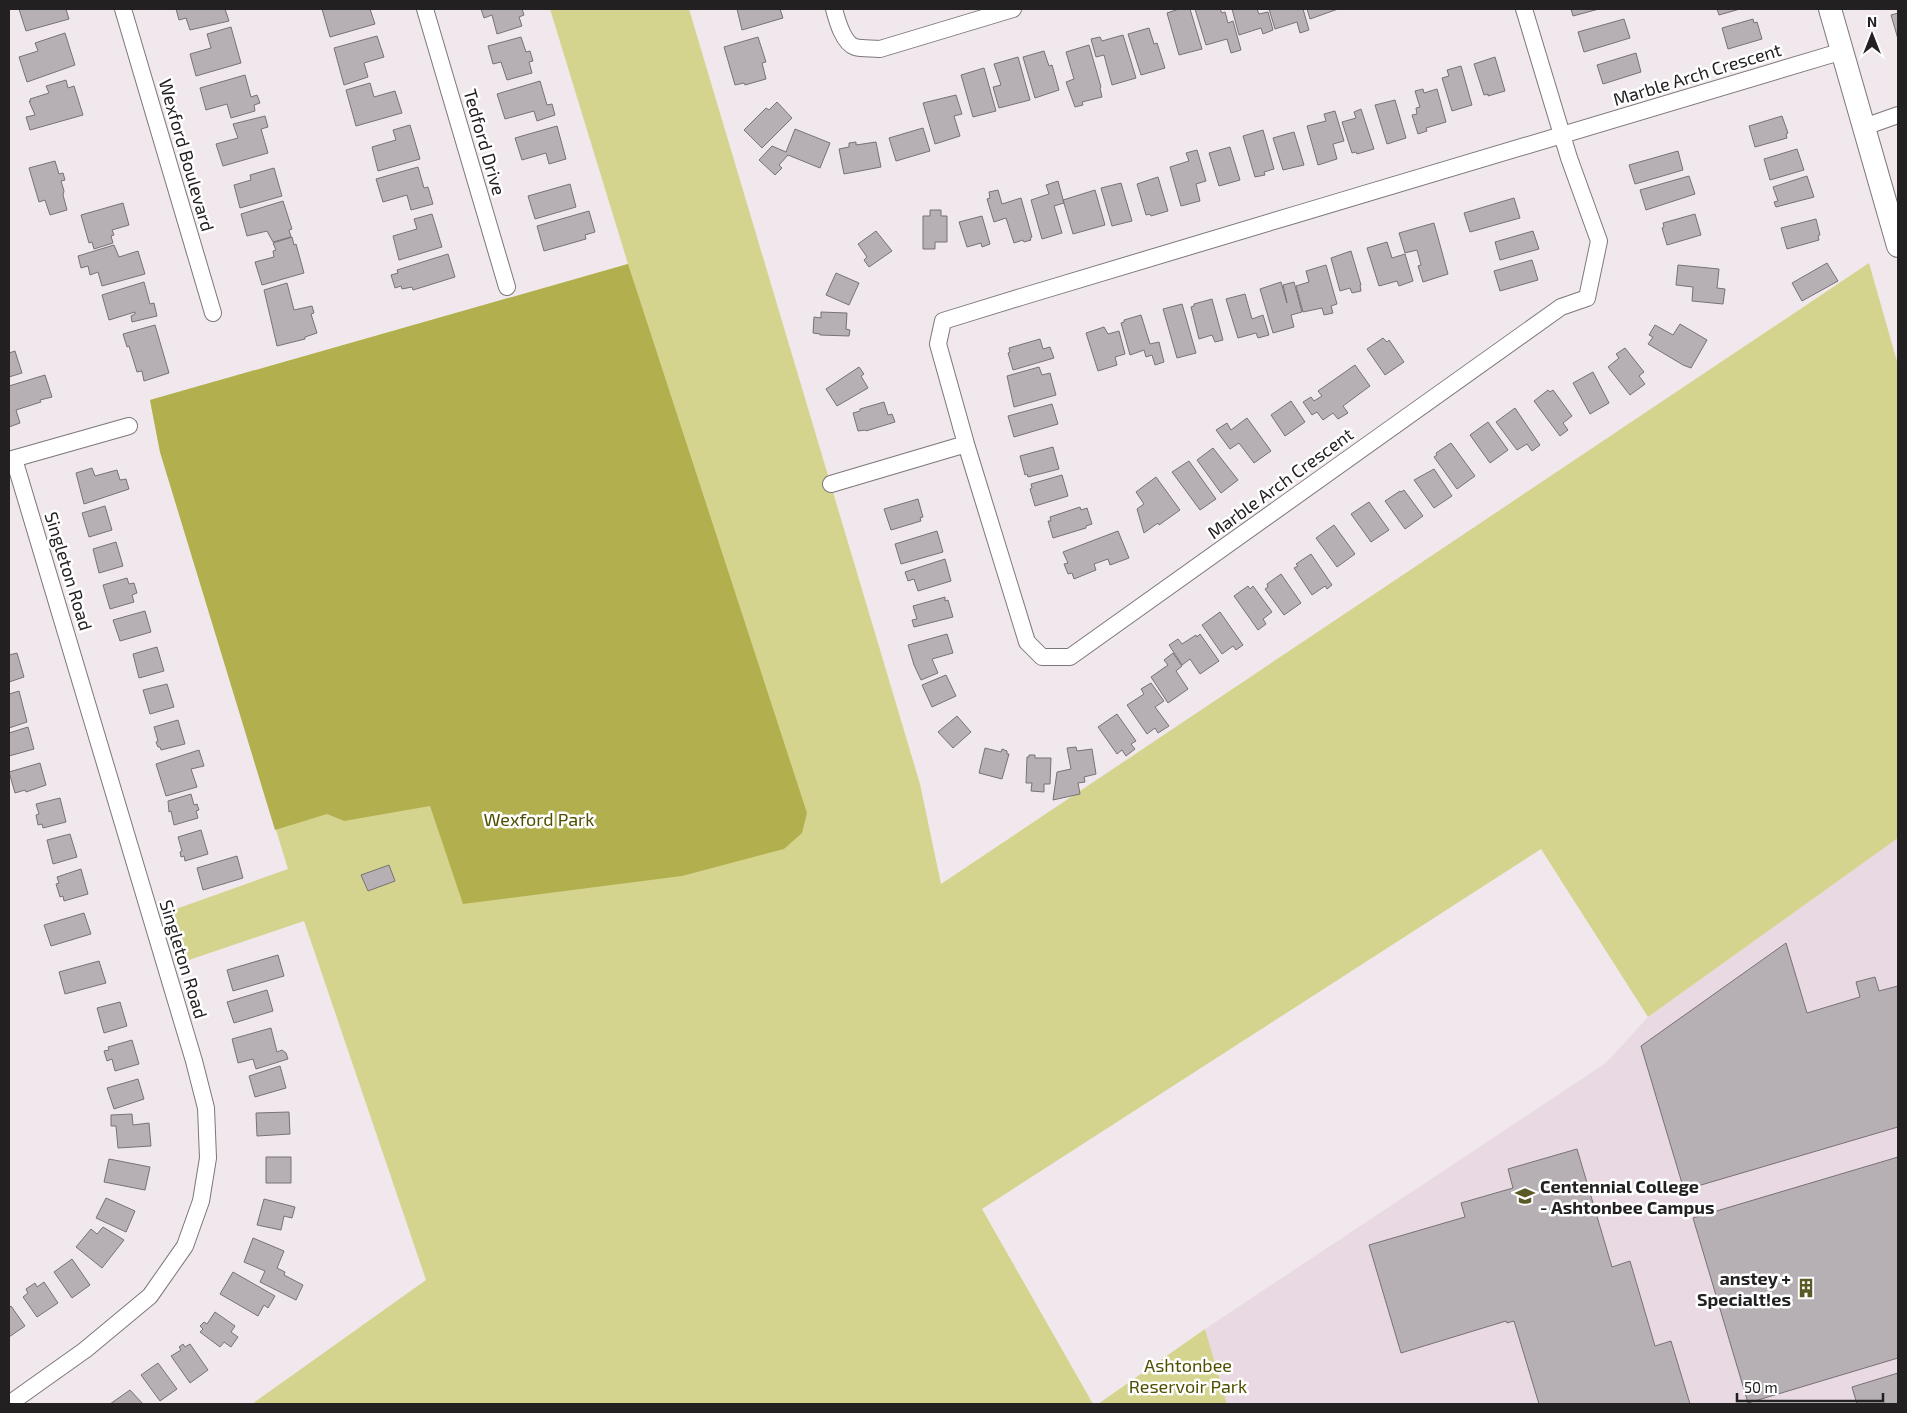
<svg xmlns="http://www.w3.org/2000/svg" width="1907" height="1413" viewBox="0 0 1907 1413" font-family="'Exo 2',sans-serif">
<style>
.built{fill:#e9d9e2}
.green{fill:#d5d48f}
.forest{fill:#b2b04e}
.building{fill:#b6afb3;stroke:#787175}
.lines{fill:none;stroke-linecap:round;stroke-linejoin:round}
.street-casing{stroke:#7d767a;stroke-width:18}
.secondary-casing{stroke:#7d767a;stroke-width:24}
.street{stroke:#fff;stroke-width:16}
.secondary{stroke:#fff;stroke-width:22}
.labels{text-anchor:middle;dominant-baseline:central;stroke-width:5;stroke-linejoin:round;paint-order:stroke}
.street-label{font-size:18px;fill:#222021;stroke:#fff}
.park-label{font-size:18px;fill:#514e00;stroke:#fff}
.poi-label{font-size:18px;font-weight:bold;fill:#222021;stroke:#fff;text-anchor:start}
</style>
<rect width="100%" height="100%" fill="#f0e8ec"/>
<path class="built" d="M1898,838v566h-671l-22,-75 401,-266 42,-46z"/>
<path class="green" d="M550,9h139l231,775 21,100 928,-621 29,102v473l-250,179 -107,-168 -559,360 111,195h-841l174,-124 -122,-359 -115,39 -16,-50 115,-41 -128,-417 -10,-52 478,-136z
M1205,1329l22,75h-129z"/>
<path class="forest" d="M628,264l179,549 -5,20 -18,16 -102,27 -219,28 -33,-98 -86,15 -17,-7 -52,16 -115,-378 -10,-52z"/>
<path class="building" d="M19,9h47l3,10 -43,12z
M176,9h49l4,12 -39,9 -4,-12 -7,2z
M322,9h48l5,15 -45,13z
M481,9h41l2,6 -5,2 3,9 -25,8 -5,-19 -8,3z
M737,9h43l3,9 -41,12z
M1179,9h11l12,40 -23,6 -12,-42z
M1195,9h25l2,4 3,-1 3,11 5,-2 8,29 -10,3 -4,-14 -21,6z
M1232,9h25l2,5 9,-2 5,18 -10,4 -2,-6 -22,7z
M1269,9h34l6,21 -9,3 -3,-11 -22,7z
M1307,9h31l-28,10z
M1571,9h28l-26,7z
M1717,9h23l-21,6z
M1898,13v26l-7,-24z
M1624,19l6,19 -46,14 -6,-20z
M1753,19l1,4 3,-1 5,17 -34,10 -6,-21z
M231,27l10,36 -45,13 -6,-22 21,-6 -4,-14z
M1149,28l5,16 3,-1 8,25 -24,7 -13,-41z
M65,33l10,32 -48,17 -8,-25 19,-6 -3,-8z
M1123,35l13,43 -24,7 -8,-30 -8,2 -5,-18 9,-2 2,4z
M377,36l7,21 -20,6 4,14 -24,8 -10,-37z
M521,37l5,15 4,-1 3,10 -4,1 3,11 -25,7 -6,-18 -8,2 -5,-18z
M758,37l8,25 -4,1 4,16 -21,6 -1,-2 -9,2 -11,-38z
M1089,45l12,42 -1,1 2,9 -20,5 1,3 -8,2 -9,-25 8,-3 -8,-27z
M1044,51l5,15 3,-1 7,25 -24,8 -12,-41z
M1636,53l5,19 -38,12 -6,-19z
M1018,57l12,43 -31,8 -6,-21 8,-2 -7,-21z
M1495,57l10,34 -17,5v-2l-4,1 -10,-31z
M1461,66l11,39 -20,6 -10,-33 7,-2 -2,-6z
M984,68l12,43 -23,6 -12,-42z
M245,75l6,22 6,-2 3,8 -6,2 1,6 -24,7 -4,-14 -21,6 -6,-22z
M66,80l2,8 6,-2 9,29 -53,15 -4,-13 9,-2 -6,-14h2l-1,-2 19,-6 -3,-7z
M540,81l7,24 5,-1 3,11 -18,6 -3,-10 -29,8 -8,-25z
M370,83l4,14 21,-6 7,22 -46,13 -10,-36z
M1423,89l1,4 13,-4 9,33 -20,6 1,3 -9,3 -6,-19 5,-1 -1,-6 4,-1 -5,-16z
M956,95l6,19 -8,2 6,20 -25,8 -12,-41z
M1395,100l11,38 -19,6 -12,-39z
M777,102l15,16 -30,30 -18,-18 22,-22 3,2z
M1361,109l13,40 -17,5 -1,-2 -4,1 -10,-31 14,-4 -2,-6z
M1335,111l9,30 -11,3 4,15 -19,6 -11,-39 19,-5 -2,-7z
M265,116l3,11 -7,2 7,24 -45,13 -7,-22 22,-6 -5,-14z
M1782,116l6,17 -2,1 1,4 -32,9 -6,-21z
M410,125l10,34 -42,12 -6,-24 24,-7 -3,-10z
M557,126l9,33 -17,5 -3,-11 -24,7 -7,-22z
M923,128l7,23 -34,10 -7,-23z
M795,129l35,14 -10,25 -32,-13 -9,10 3,3 -7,7 -16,-15 13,-14 14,6z
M1263,130l11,39 -10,3 1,3 -10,2 -12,-41z
M1294,132l10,33 -21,5 -10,-32z
M856,142v3l20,-3 5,25 -37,7 -5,-25 10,-2v-4z
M1230,147l10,33 -21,6 -10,-33z
M1797,149l7,21 -34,10 -6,-21z
M1197,150l9,31 -10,3 4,17 -19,5 -11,-39 19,-6 -3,-8z
M1678,151l5,19 -48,14 -6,-19z
M55,161l4,13 4,-1 2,7 -4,1 3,10 -1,4 4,15 -17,5 -5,-15 -6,2 -10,-34z
M418,167l6,21 4,-1 5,17 -22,6 -4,-15 -24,7 -7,-23z
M274,168l8,28 -42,12 -6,-23 17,-5 -1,-5z
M1689,176l6,18 -49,16 -6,-20z
M1807,176l7,21 -38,10 -2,-5 4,-1 -5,-14z
M1158,177l10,34 -17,5 -1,-2 -4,1 -9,-31z
M1058,181l6,22 -10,3 8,27 -20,6 -11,-39 18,-6 -3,-9z
M1121,183l11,38 -20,5 -11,-38z
M570,184l6,23 -41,12 -7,-23z
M998,190l4,14 19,-6 11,39 -2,1 1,2 -7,2 -1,-2 -9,3 -8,-25 -12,4 -7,-23 3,-1 -1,-6z
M1095,190l10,35 -32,9 -10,-34z
M1514,198l6,20 -50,14 -6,-19z
M283,201l9,28 -3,1 2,7 -18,5 -6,-11 -20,5 -6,-22z
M123,203l6,22 -17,5 2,5 -3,1 2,7 -19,6 -2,-7 -3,1 -8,-28z
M930,210h11v6h6v26h-12v7h-12v-33h7z
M589,211l6,21 -10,3 1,4 -42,12 -7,-25z
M432,214l10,33 -43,13 -6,-24 24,-7 -3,-10z
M1695,214l6,21 -34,10 -5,-17 2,-1 -1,-4z
M982,216l8,28 -8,3 -1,-4 -14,4 -8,-25z
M1816,219l4,16 -2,1 1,4 -32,9 -6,-21z
M1434,223l14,51 -25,8 -5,-16 3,-1 -4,-15 -12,3 -6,-20z
M876,231l16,20 -23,16 -5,-7 3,-3 -9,-13z
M1533,231l6,18 -39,11 -5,-18z
M292,237l2,8 2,-1 8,29 -42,12 -7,-23 19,-5 -1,-6 3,-1 -3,-7z
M1387,242l5,16 13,-4 8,27 -14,5 -2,-5 -18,5 -12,-38z
M114,245l5,12 19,-6 7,23 -43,12 -4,-14 -8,3 -2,-9 -7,2 -3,-12z
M1351,251l10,34h-1l1,6 -9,2 -2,-5 -10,3 -9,-33z
M448,254l7,23 -42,13 -1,-3 -10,2 -1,-3 -6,2 -4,-13 7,-2 -1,-3z
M1532,260l6,20 -38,11 -6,-20z
M1827,263l11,18 -36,20 -10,-18z
M1326,265l11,39 -6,2 2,7 -9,2 -2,-7 -19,4 -7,-26 13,-4 -3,-11z
M1678,265l41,4 -2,19 8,1 -2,15 -31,-3 1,-14 -17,-2z
M836,273l23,10 -10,22 -23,-10z
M144,282l6,22 4,-1 3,13 -25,6 -1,-6 4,-2v-2l-26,8 -7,-25z
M1281,282l6,21 -4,-18 11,-3 8,30 -11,3 3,12 -21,6 -13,-44z
M287,283l7,27 18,-4 2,7 -3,1 6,19 -12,4v2l-28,7 -13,-56z
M1245,294l7,25 11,-4 6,20 -11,3 -2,-5 -18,5 -12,-39z
M1212,299l11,41 -8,2 -3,-7 -13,4 -8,-32 3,-1v-2z
M1182,304l14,49 -19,5 -14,-49z
M821,312l26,1 -1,16 4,1 -1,6 -29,-1v-1l-7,-1 1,-16 7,1z
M1141,315l9,29 9,-2 5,20 -9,3 -3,-10 -6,2 -2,-7 -14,5 -9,-32 3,-1v-2z
M1680,324l27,16 -16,28 -8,-3 -35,-21 5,-7 -4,-2 6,-10 18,10z
M155,325l14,48 -25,8 -2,-10 -5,1 -8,-26 -2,1 -4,-13z
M1104,327l4,7 11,-3 6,23 -10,3 2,8 -19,6 -12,-38z
M1383,338l4,4 2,-2 15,22 -19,13 -18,-26z
M1040,339l3,10 7,-2 4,11 -41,12 -5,-17 2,-1 -1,-4z
M1625,348l19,24 -5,4 6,8 -15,11 -22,-28 11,-9 -3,-4z
M15,351l7,22 -13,4v-24z
M1355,365l15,21 -27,20 5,7 -10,6 -5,-6 -10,7 -6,-8 -5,3 -9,-13 8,-5 3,4 8,-5 -4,-5z
M859,367l5,7 -3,2 7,12 -31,18 -11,-17z
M1039,367l3,8 8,-2 6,22 -42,12 -7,-31z
M1593,372l16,31 -19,11 -17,-31z
M45,375l7,22 -12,3 1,2 -25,8 4,13 -11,4v-41z
M1548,390l2,2 3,-2 19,26 -9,7 5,7 -8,6 -26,-35z
M1291,401l14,21 -20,14 -14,-21z
M884,402l4,13 4,-1 3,8 -29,9 -1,-1 -7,1 -5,-18 7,-2v-2z
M1052,404l6,20 -44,13 -6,-21z
M1515,408l25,37 -8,6 -5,-7 -10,6 -21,-28z
M1247,418l24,33 -17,12 -15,-20 -9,6 -14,-19 11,-7 4,7z
M1488,422l20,28 -18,13 -20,-28z
M1451,443l24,33 -18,13 -23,-32 3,-2 -1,-2z
M1053,447l6,22 -31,8 -1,-3 -2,1 -5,-19z
M1213,448l25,32 -17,13 -24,-33z
M1189,461l27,38 -16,11 -28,-38z
M92,468l3,8 22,-6 3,10 6,-1 3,10 -45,15 -8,-31z
M1434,469l18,27 -18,12 -20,-28z
M1062,475l6,21 -33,10 -5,-17 2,-1 -1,-4z
M1156,477l24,33 -21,15 -1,-2 -14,10 -7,-24 7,-5 -8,-12z
M1404,490l19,26 -18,13 -20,-28 15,-10 1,1z
M918,499l5,18 -3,1 1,3 -30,9 -7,-21z
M1369,502l20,28 -18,12 -20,-28z
M105,506l7,24 -23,7 -7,-24z
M1080,507l1,3 6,-2 5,16 -6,2v2l-33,10 -5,-17h3l-1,-4z
M1334,525l21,29 -18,13 -21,-29z
M937,531l6,21 -42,12 -6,-20z
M1118,531l11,27 -19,7 -2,-6 -14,5 2,6 -22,9 -2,-6 -4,1 -4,-10 4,-1 -5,-11z
M116,542l7,24 -24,7 -6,-24z
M1311,554l21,31 -5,4 -2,-3 -13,9 -18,-27 4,-2 -2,-2z
M945,559l6,22 -33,10 -4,-12 -6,2 -3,-9z
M1281,574l20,29 -17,12 -19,-26 3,-2 -1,-3z
M127,578l2,6 5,-1 3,10 -5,2 2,7 -24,7 -7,-24z
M1248,586l2,3 3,-3 19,26 -9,7 3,5 -8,6 -24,-34z
M945,597v4l3,-1 5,17 -39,10 -2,-7 5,-1 -4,-13z
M145,611l6,21 -31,9 -7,-21z
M1220,612l23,33 -7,5 -3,-4 -11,8 -20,-29z
M947,634l6,19 -21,6 6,14 -17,7 -7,-15 -6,-20z
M1200,634l19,27 -19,13 -10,-15 -8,6 -13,-20 9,-6 4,5 14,-9 1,2z
M157,647l7,24 -25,7 -6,-24z
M17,653l7,24 -15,5v-27z
M1173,653l9,13 -6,5 12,18 -20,14 -17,-26 17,-12 -4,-5z
M946,675l10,21 -24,11 -10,-22z
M1151,683l13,18 -9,6 14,19 -11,7 -3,-5 -8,6 -20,-29 17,-11 -3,-5z
M167,684l7,23 -24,7 -7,-24z
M19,691l8,31 -18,6v-34z
M1117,714l19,27 -5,3 4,5 -9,7 -4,-6 -5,4 -19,-27z
M957,716l14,16 -18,16 -15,-16z
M178,720l7,24 -24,6 -1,-3h-2l-2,-5 2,-1 -4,-14z
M28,727l6,22 -25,7v-23z
M1076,747l1,4 15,-2 4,25 -12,3 1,5 -7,1 2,11 -27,6 4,-28 14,-3 -4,-21z
M985,748l16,4 1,-3 5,2v3h2l-7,25 -23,-6z
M199,750l5,16 -13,3 6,18 -31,9 -10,-32z
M1029,755h6v3h16l-1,26h-6v8l-13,-1 1,-8h-6l1,-26h2z
M40,763l6,22 -20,7 -1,-2 -10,3 -6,-21z
M191,794l3,11 3,-1 2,6 -3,1 2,7 -24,7 -3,-14 -2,1 -1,-11z
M60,798l6,24 -23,6 -1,-4 -4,1 -2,-10 3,-1 -3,-10z
M201,830l7,24 -23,7 -1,-5 -3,1 -1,-5 2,-1 -4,-14z
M70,834l7,23 -24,7 -6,-24z
M237,856l6,22 -40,12 -6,-22z
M389,865l6,16 -27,10 -7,-16z
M81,869l7,25 -24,7 -1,-5 -3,1 -4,-13 3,-1 -2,-6z
M84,913l7,21 -40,12 -7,-21z
M1786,943l21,70 53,-16 -4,-15 19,-5 4,14 19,-5v141l-214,63 -43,-144z
M278,955l6,21 -51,15 -6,-21z
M99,961l7,22 -41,11 -6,-22z
M267,990l6,21 -39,12 -7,-21z
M120,1002l7,24 -23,7 -7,-25z
M271,1028l6,24 5,-2 4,3 2,6 -32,10 -3,-10 -15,4 -6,-24z
M132,1040l7,24 -24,7 -3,-12 -5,2 -3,-10 5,-1 -1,-3z
M280,1066l6,22 -31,9 -6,-21z
M138,1079l6,20 -30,10 -7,-21z
M289,1112l1,22 -33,2 -1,-23z
M132,1114l1,11 16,-2 2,23 -33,2 -2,-22h-5v-11z
M1577,1149l35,118 18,-6 25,85 16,-5 19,63h-151l-25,-83 -7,2 -1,-2 -105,32 -32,-108 96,-28 -4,-14 52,-15 -5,-19z
M266,1157h25v26h-25z
M1898,1157v201l-150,45 -55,-185z
M109,1159l41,8 -5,23 -41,-8z
M106,1198l29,13 -9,21 -30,-14z
M264,1199l31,8 -3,11 -8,-2 -3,14 -24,-5z
M103,1227l21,13 -22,28 -26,-21 15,-18 6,5z
M253,1238l31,13 -7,17 8,4 -1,3 19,10 -7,15 -36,-18 5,-11 -21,-9z
M72,1259l18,26 -18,13 -18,-26z
M233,1272l42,24 -7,12 -4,-3 -6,11 -38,-22z
M44,1282l14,21 -21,14 -14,-20 5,-4 -2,-4 9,-6 2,4z
M11,1306l14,20 -16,11v-29z
M215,1312l20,14 -4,6 7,5 -7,10 -7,-5 -4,5 -20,-15 3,-3 -3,-3 4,-4 3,2z
M183,1344l2,3 5,-3 18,26 -18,13 -19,-27 10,-6 -2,-3z
M158,1363l19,26 -17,12 -19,-26z
M1898,1373v31h-41l-5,-17z
M130,1390l13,14h-33z"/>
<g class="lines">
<defs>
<path id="street" d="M123,9l90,304
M425,9l82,278
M834,9c3,11 9,34 21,38 8,2 17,1 25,2l133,-40
M1524,9l45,149 30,83 -12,57 -26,9 -491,350h-28l-15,-15 -61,-198 -28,-100 5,-23 78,-24c274,-82 547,-165 822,-246
M1864,127l34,-12
M9,460l120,-34
M831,484l135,-40
M9,1404l76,-54 65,-54 35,-50 16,-45 7,-43 -2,-50 -12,-47 -180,-602"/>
<path id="secondary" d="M1830,9l68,237"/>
</defs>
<use href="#street" class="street-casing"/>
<use href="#secondary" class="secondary-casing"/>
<use href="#street" class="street"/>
<use href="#secondary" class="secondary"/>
</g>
<defs>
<symbol id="university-bare" viewBox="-9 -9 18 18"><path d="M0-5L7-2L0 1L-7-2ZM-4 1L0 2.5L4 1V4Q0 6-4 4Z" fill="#5b5a27" stroke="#fff" stroke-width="2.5" paint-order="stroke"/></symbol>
<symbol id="building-bare" viewBox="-9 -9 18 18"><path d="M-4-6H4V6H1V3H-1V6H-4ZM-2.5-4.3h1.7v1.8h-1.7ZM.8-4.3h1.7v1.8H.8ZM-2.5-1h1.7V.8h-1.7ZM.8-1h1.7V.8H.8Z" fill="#5b5a27" stroke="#fff" stroke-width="2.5" paint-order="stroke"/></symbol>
</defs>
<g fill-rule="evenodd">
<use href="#university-bare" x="1511" y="1182" width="28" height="28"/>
<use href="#building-bare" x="1792" y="1274" width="28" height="28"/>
</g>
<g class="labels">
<g class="street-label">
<text transform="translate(1697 74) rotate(-17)">Marble Arch Crescent</text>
<text transform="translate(485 142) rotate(74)">Tedford Drive</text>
<text transform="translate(187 155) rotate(74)">Wexford Boulevard</text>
<text transform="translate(1280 483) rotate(-36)">Marble Arch Crescent</text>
<text transform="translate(69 571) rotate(73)">Singleton Road</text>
<text transform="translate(184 959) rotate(73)">Singleton Road</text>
</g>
<g class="park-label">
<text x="539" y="819">Wexford Park</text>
<text x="1188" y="1365">Ashtonbee<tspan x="1188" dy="21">Reservoir Park</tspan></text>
</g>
<g class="poi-label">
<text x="1540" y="1186">Centennial College<tspan x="1540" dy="21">- Ashtonbee Campus</tspan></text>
<text x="1791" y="1278" text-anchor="end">anstey +<tspan x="1791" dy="21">Specialt!es</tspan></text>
</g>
</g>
<rect width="1907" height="1413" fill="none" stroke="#222021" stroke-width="20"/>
<g transform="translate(1872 35)" stroke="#ffffff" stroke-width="4" paint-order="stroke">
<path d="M0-4L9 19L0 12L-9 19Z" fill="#222021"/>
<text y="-8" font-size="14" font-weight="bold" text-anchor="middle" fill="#222021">N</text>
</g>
<path d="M1737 1393v8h146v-8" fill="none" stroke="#222021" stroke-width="2.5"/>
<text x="1744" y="1393" font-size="15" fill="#222021" stroke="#ffffff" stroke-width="4" paint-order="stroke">50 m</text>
</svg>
